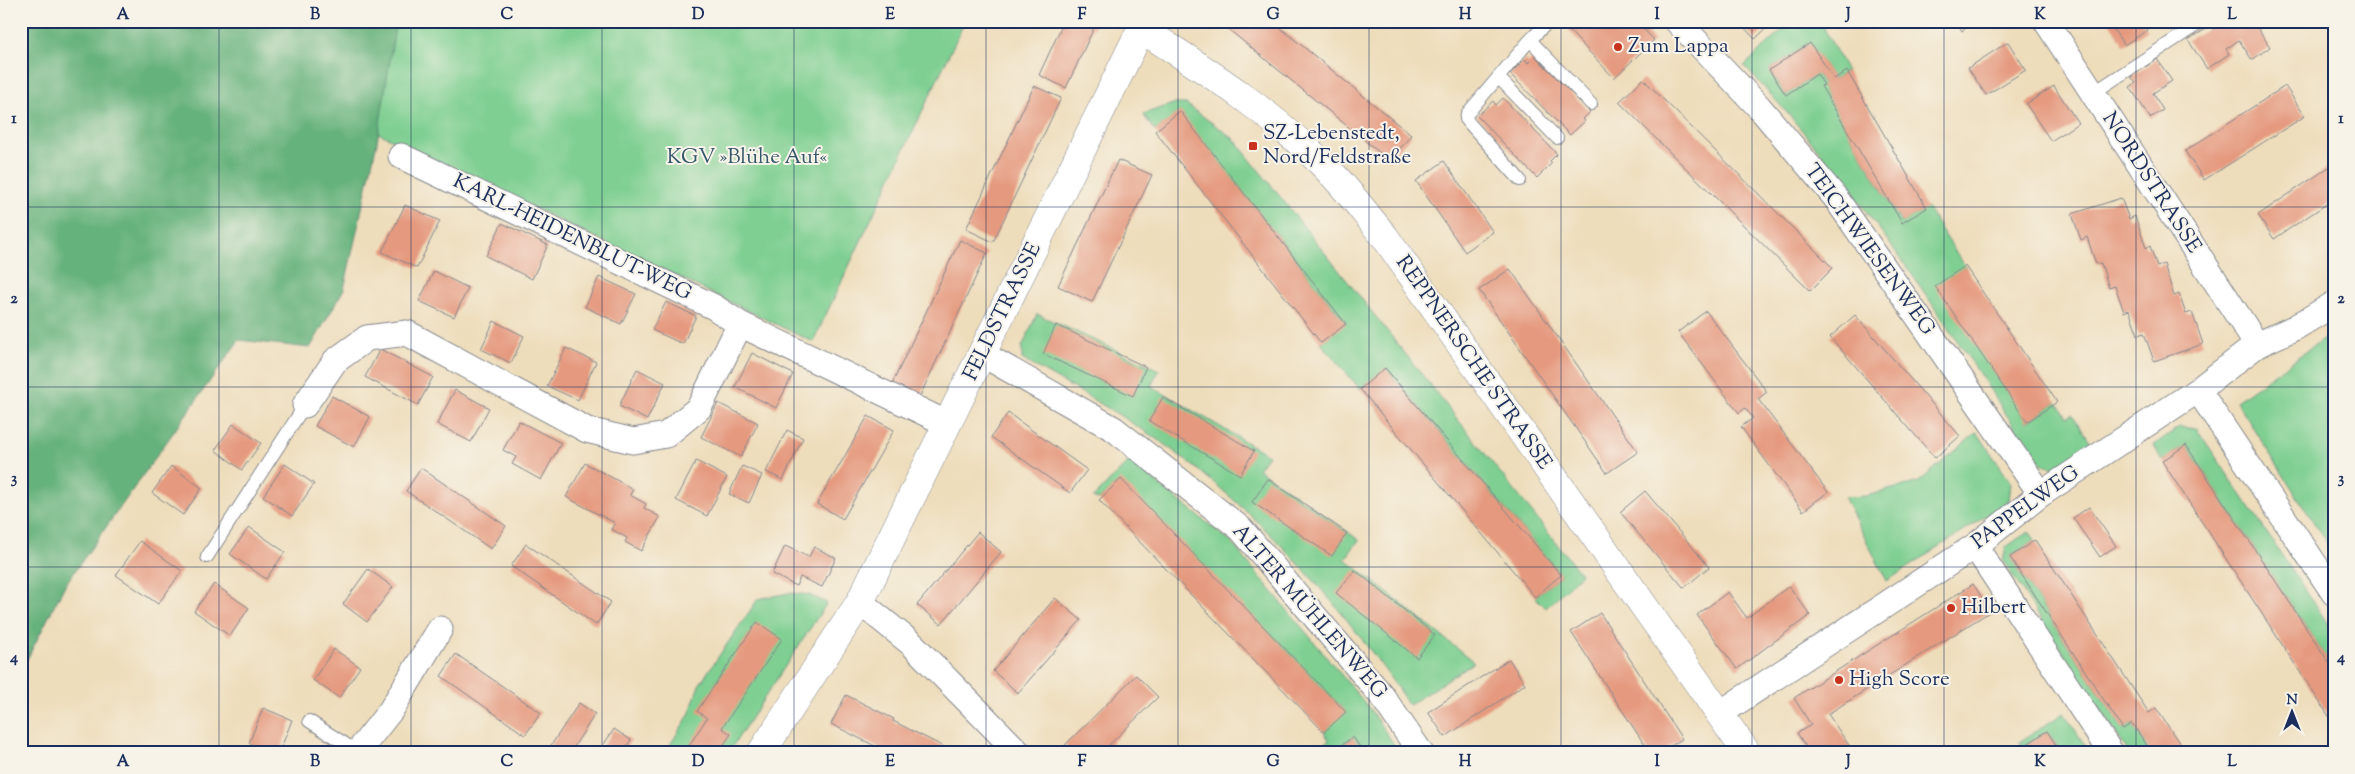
<svg xmlns="http://www.w3.org/2000/svg" width="2355" height="774" viewBox="0 0 2355 774" font-family="'Sorts Mill Goudy',serif">
<style>
.green{fill:#7ecf91;stroke:#4c7f78}
.forest{fill:#66b27b;stroke:#40706c}
.building{fill:#e59a7f}
.lines{fill:none;stroke-linecap:round;stroke-linejoin:round}
.lane-casing{stroke:#84868c;stroke-width:14}
.street-casing{stroke:#84868c;stroke-width:27}
.secondary-casing{stroke:#84868c;stroke-width:29}
.lane{stroke:#fff;stroke-width:12}
.street{stroke:#fff;stroke-width:25}
.secondary{stroke:#fff;stroke-width:28}
.grid{fill:none;stroke:#1b2f5e;stroke-width:1;stroke-opacity:0.55}
.poi-dot{fill:#c8321e;stroke:#f7f3e8;stroke-width:2}
.labels{text-anchor:middle;dominant-baseline:central;stroke-width:4;stroke-linejoin:round;paint-order:stroke}
.poi-label{font-size:21px;fill:#1b2f5e;stroke:#f7f3e8;text-anchor:start}
.park-label{font-size:21px;fill:#34576b;stroke:#f7f3e8}
.street-label{font-size:21px;fill:#1b2f5e;stroke:#f7f3e8}
.neatline{fill:none;stroke:#1b2f5e;stroke-width:2}
.grid-label{font-size:16px;text-anchor:middle;font-weight:bold;fill:#1b2f5e}
</style>
<rect width="100%" height="100%" fill="#f7f3e8"/>
<filter id="ink" filterUnits="userSpaceOnUse"><feTurbulence type="fractalNoise" baseFrequency=".02" numOctaves="2"/><feDisplacementMap in="SourceGraphic" scale="10" xChannelSelector="R" yChannelSelector="G"/><feConvolveMatrix kernelMatrix="1 2 1 2 8 2 1 2 1" color-interpolation-filters="sRGB"/></filter>
<filter id="wash" filterUnits="userSpaceOnUse"><feTurbulence type="fractalNoise" baseFrequency=".0096" numOctaves="4" result="noise"/><feDisplacementMap in="SourceGraphic" scale="20" xChannelSelector="R" yChannelSelector="G"/><feGaussianBlur stdDeviation="1.12" result="paint"/><feColorMatrix in="noise" values="0 0 0 0 0 0 0 0 0 0 0 0 0 0 0 0 0 1.4 0 .05"/><feComposite in="paint" operator="in"/></filter>
<g filter="url(#wash)">
<rect width="100%" height="100%" fill="#edb"/>
<path class="green" d="M381,21h584l-152,321 -472,-227z
M1792,21h28l27,50 -13,8 -25,-36 -40,27 17,25 31,-21 7,11 -2,2 79,136 26,-15 38,58 62,156 30,-20 10,15 5,-3 20,30 -36,24 -10,-2 -10,-7c-91,-136 -178,-275 -292,-393z
M1173,104h13l48,35 347,435 -35,34 -11,-11 26,-22 -175,-207 -26,21 -39,-46 25,-20 -166,-211 -25,19 -12,-17z
M1037,314l122,56 -8,16 117,69 -10,14 101,71 -14,19 129,103 -65,43c-62,-93 -137,-179 -226,-247 -50,-38 -107,-68 -161,-99v-12z
M2334,332v222l-98,-153z
M2179,427l18,2 137,204v37l-148,-225 -24,16 -8,-16z
M1977,432l34,51 -2,18 -122,80 -43,-84 22,-1 53,-14z
M1129,461l101,80 139,167 31,45h-36l-11,-16 -22,16h-3l-5,-8 6,-5 -5,-8 21,-21 -224,-231 -22,20 -6,-2z
M2029,531l6,9 -25,17 113,172 9,-6 18,30h-21l-126,-192 3,-14z
M789,593l20,2 18,8 -99,150h-63l24,-38 10,-30 59,-86z
M2064,713l26,40h-29l-14,-22 -25,16 -3,-5z"/>
<path class="forest" d="M21,21h375l-19,121 -33,147 -34,59 -71,-8 -174,245 -44,86z"/>
<g id="blocks">
<path class="building" d="M1064,21h33l-31,67 -27,-13z
M1224,21h48l139,114 -21,26 -168,-137z
M1560,21h76l18,19 -40,38z
M1738,21h36l-19,18z
M1956,21h20l-14,10z
M2108,21h34l6,9 -24,15z
M2225,21h28l17,26 -18,13 -13,-20 -13,9 3,5 -22,15 -19,-29 23,-14 2,3z
M2008,42l18,28 -40,25 -18,-27z
M1810,43l24,36 13,-8 80,137 -25,15 -81,-137 3,-1 -7,-11 -31,21 -17,-25z
M1535,56l55,56 -7,7 2,2 -15,14 -60,-61 15,-15 3,4z
M2157,59l15,22 -19,12 10,17 -13,8 -20,-31 6,-4 -5,-6z
M1643,79l190,189 -23,23 -191,-189z
M1034,86l27,12 -68,144 -27,-13z
M2054,86l24,37 -27,18 -25,-37z
M2285,86l20,30 -101,64 -19,-29z
M1503,98l54,56 -7,7 2,2 -15,15 -60,-62 16,-15 3,4z
M1180,111l166,213 -25,19 -166,-212z
M1118,160l34,15 -60,127 -34,-16z
M1444,161l49,71 -28,20 -49,-71z
M2332,165l2,34 -60,40 -16,-24z
M2121,198l8,21 6,-3 11,32 4,-2 7,21 7,-3 10,32 5,-2 7,20 6,-2 11,32 -49,17 -10,-28 -6,2 -9,-25 -5,2 -9,-26 -6,2 -8,-25 -5,1 -9,-27 -6,3 -9,-26z
M405,205l35,16 -23,47 -35,-16z
M502,223l46,22 -16,34 -46,-23z
M960,240l27,13 -67,143 -28,-12z
M1965,266l92,136 -30,20 -92,-136z
M1510,269l128,183 -31,21 -128,-183z
M434,271l34,17 -14,29 -35,-16z
M599,277l37,17 -15,30 -36,-17z
M666,302l30,14 -13,28 -31,-14z
M1706,311l61,81 -9,7 70,93 -25,19 -62,-84 12,-9 -8,-10 -6,5 -61,-81z
M1855,315l105,121 -25,22 -105,-121z
M494,321l30,15 -13,27 -30,-14z
M1056,325l90,42 -13,29 -90,-42z
M566,348l30,14 -18,38 -31,-14z
M380,349l53,28 -15,28 -53,-28z
M752,353l41,21 -17,34 -41,-21z
M1385,368l176,207 -26,22 -175,-208z
M637,369l28,14 -18,37 -28,-14z
M455,390l34,18 -18,34 -34,-18z
M332,396l38,21 -16,30 -39,-21z
M1163,397l91,54 -14,24 -91,-54z
M718,403l40,20 -17,34 -40,-20z
M1008,413l79,57 -17,23 -79,-56z
M868,416l26,14 -51,89 -26,-15z
M519,421l42,22 -20,37 -29,-16 4,-7 -13,-7z
M233,424l28,19 -19,27 -27,-20z
M787,430l16,8 -20,42 -17,-8z
M2186,445l148,225v54l-172,-263z
M696,461l31,16 -20,39 -31,-16z
M585,463l48,26 -3,6 16,9 -2,4 16,9 -19,34 -16,-9 2,-4 -16,-9 4,-6 -49,-26z
M285,464l29,20 -22,32 -29,-20z
M171,466l31,22 -19,27 -31,-22z
M742,466l20,9 -13,28 -20,-9z
M421,468l85,58 -15,23 -85,-58z
M1121,479l225,233 -22,20 -225,-232z
M1268,479l79,54 -15,23 -80,-54z
M1645,491l64,76 -25,21 -64,-76z
M2089,507l27,39 -16,11 -27,-39z
M249,527l36,25 -19,27 -36,-25z
M978,532l23,20 -60,72 -24,-19z
M2035,540l114,173 7,-5 30,45h-34l-20,-30 -9,6 -113,-172z
M140,541l42,30 -24,33 -42,-29z
M526,544l85,58 -15,23 -85,-59z
M785,546l24,11 5,-10 22,11 -14,29 -22,-10 -4,9 -24,-12z
M368,569l25,18 -26,35 -24,-18z
M1355,570l80,65 -18,23 -81,-65z
M214,584l35,24 -19,28 -36,-25z
M1973,584l18,27 -163,103 24,36 -4,3h-38l-13,-20 14,-8 -17,-27z
M1789,586l21,29 -73,54 -40,-54 31,-23 19,26z
M1055,598l26,22 -63,73 -25,-22z
M1600,613l82,126 -18,11 2,3h-16l-79,-121z
M757,622l25,17 -60,89 9,6 -13,19h-34l23,-35 -10,-7z
M334,649l26,18 -21,31 -26,-18z
M456,654l85,59 -16,22 -84,-59z
M1509,659l16,25 -80,53 -17,-25z
M1136,675l22,22 -57,56h-28l-8,-8z
M846,695l48,24 -1,2 63,32h-73l-5,-3 1,-2 -48,-24z
M579,703l16,11 -25,39h-24z
M263,708l29,12 -13,33h-6l-24,-10z
M614,729l17,11 -9,13h-24z
M2047,731l14,22h-37l-3,-5z
M1353,737l11,16h-33z"/>
</g>
</g>
<g filter="url(#ink)">
<use href="#blocks" fill-opacity="0" stroke="#84868c" stroke-width="1"/>
<g class="lines">
<defs>
<path id="lane" d="M1530,40l61,64
M1498,77l59,61
M2093,93l107,-70
M1520,180l-50,-56 -4,-5 1,-5 63,-74 19,-19
M207,557l98,-152
M309,721l49,31"/>
<path id="street" d="M1677,21l82,86 76,90 206,297
M2046,21l211,324
M401,156l313,151 26,17 208,100
M982,354l132,75 127,100 141,167 39,57
M2198,390l136,203
M305,405l30,-44 32,-23 40,-5 180,97 46,11 33,-6 33,-27 41,-84
M1975,546l136,207
M860,602l52,42 107,109
M1719,714l256,-168 66,-52 157,-104 59,-45 39,-18 38,-23
M357,753l34,-43 49,-81"/>
<path id="secondary" d="M1141,29c68,43 137,87 193,147 18,19 34,41 51,61l362,516
M761,753l99,-151 285,-581"/>
</defs>
<use href="#lane" class="lane-casing"/>
<use href="#street" class="street-casing"/>
<use href="#secondary" class="secondary-casing"/>
<use href="#lane" class="lane"/>
<use href="#street" class="street"/>
<use href="#secondary" class="secondary"/>
</g>
</g>
<path class="grid" d="M219,21v732M411,21v732M602,21v732M794,21v732M986,21v732M1178,21v732M1369,21v732M1561,21v732M1752,21v732M1944,21v732M2136,21v732M21,207h2313M21,387h2313M21,567h2313"/>
<g class="poi-dot">
<circle cx="1618" cy="47" r="5"/>
<rect x="1248" y="141" width="10" height="10" rx="2.5"/>
<circle cx="1951" cy="608" r="5"/>
<circle cx="1839" cy="680" r="5"/>
</g>
<g class="labels">
<g class="poi-label">
<text x="1628" y="47">Zum Lappa</text>
<text x="1263" y="134">SZ-Lebenstedt,<tspan x="1263" dy="24">Nord/Feldstraße</tspan></text>
<text x="1961" y="608">Hilbert</text>
<text x="1849" y="680">High Score</text>
</g>
<g class="park-label">
<text x="747" y="158">KGV »Blühe Auf«</text>
</g>
<g class="street-label">
<text transform="translate(2151 183) rotate(57)">NORDSTRASSE</text>
<text transform="translate(572 238) rotate(26)">KARL-HEIDENBLUT-WEG</text>
<text transform="translate(1869 250) rotate(54)">TEICHWIESENWEG</text>
<text transform="translate(1003 312) rotate(-64)">FELDSTRASSE</text>
<text transform="translate(1473 363) rotate(55)">REPPNERSCHE STRASSE</text>
<text transform="translate(2026 508) rotate(-36)">PAPPELWEG</text>
<text transform="translate(1309 612) rotate(49)">ALTER MÜHLENWEG</text>
</g>
</g>
<rect width="2355" height="774" fill="none" stroke="#f7f3e8" stroke-width="55"/>
<g transform="translate(2292 712)" stroke="#f7f3e8" stroke-width="4" paint-order="stroke">
<path d="M0-4L9 19L0 12L-9 19Z" fill="#1b2f5e"/>
<text y="-8" font-size="14" font-weight="bold" text-anchor="middle" fill="#1b2f5e">N</text>
</g>
<rect x="28" y="28" width="2300" height="718" class="neatline"/>
<g class="grid-label">
<text x="123" y="19">A</text>
<text x="315" y="19">B</text>
<text x="507" y="19">C</text>
<text x="698" y="19">D</text>
<text x="890" y="19">E</text>
<text x="1082" y="19">F</text>
<text x="1273" y="19">G</text>
<text x="1465" y="19">H</text>
<text x="1657" y="19">I</text>
<text x="1848" y="19">J</text>
<text x="2040" y="19">K</text>
<text x="2232" y="19">L</text>
<text x="14" y="123">1</text>
<text x="2341" y="123">1</text>
<text x="14" y="303">2</text>
<text x="2341" y="303">2</text>
<text x="14" y="483">3</text>
<text x="2341" y="483">3</text>
<text x="14" y="662">4</text>
<text x="2341" y="662">4</text>
<text x="123" y="766">A</text>
<text x="315" y="766">B</text>
<text x="507" y="766">C</text>
<text x="698" y="766">D</text>
<text x="890" y="766">E</text>
<text x="1082" y="766">F</text>
<text x="1273" y="766">G</text>
<text x="1465" y="766">H</text>
<text x="1657" y="766">I</text>
<text x="1848" y="766">J</text>
<text x="2040" y="766">K</text>
<text x="2232" y="766">L</text>
</g>
</svg>
